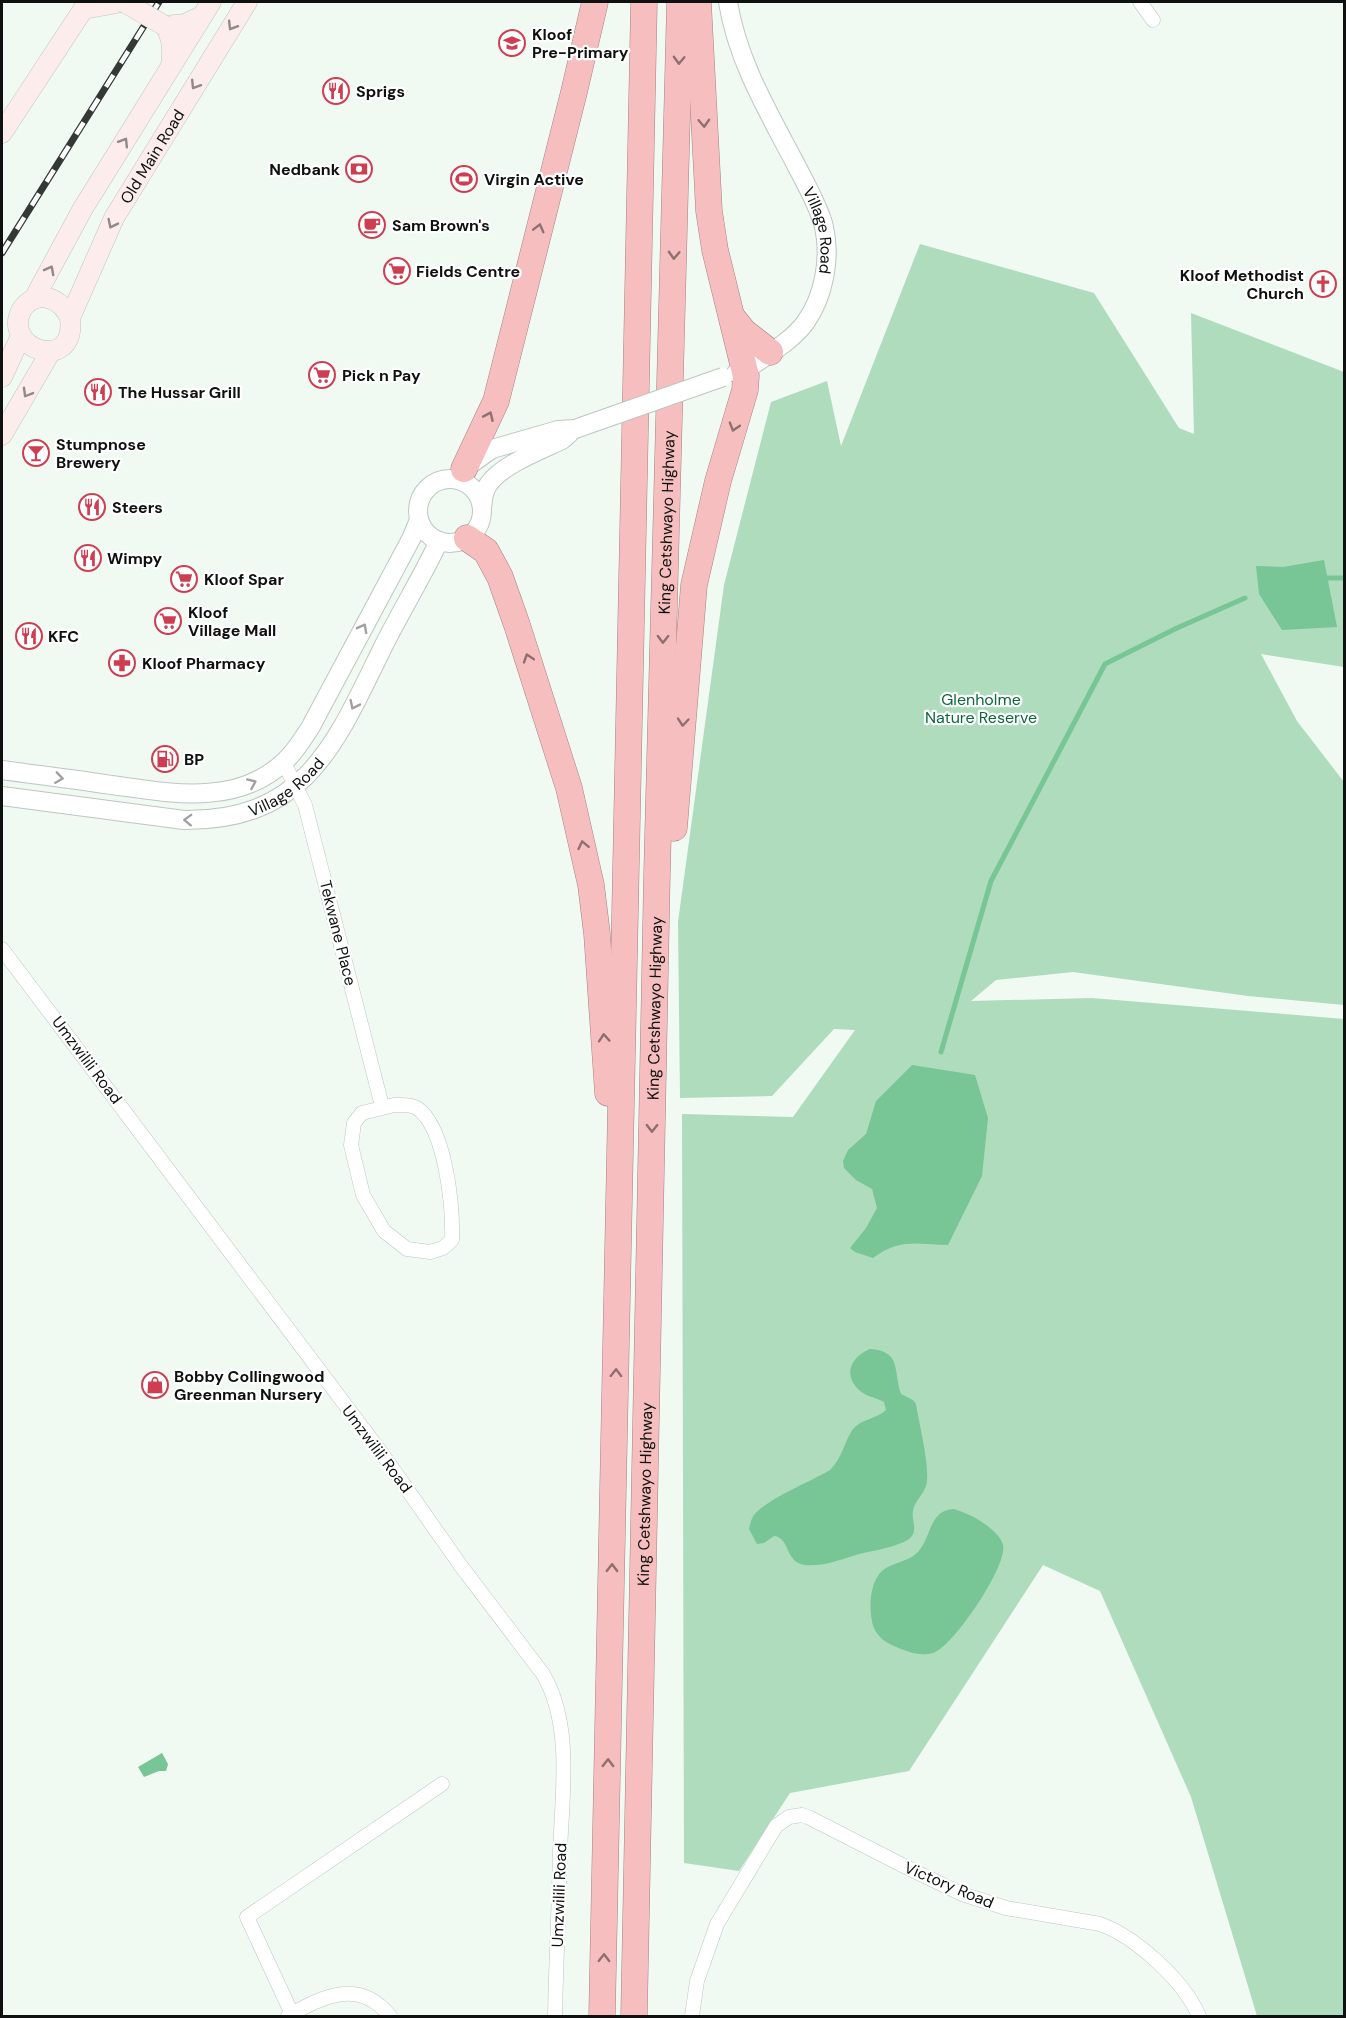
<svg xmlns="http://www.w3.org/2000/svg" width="1346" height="2018" viewBox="0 0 1346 2018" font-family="'DM Sans',sans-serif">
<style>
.green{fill:#aedcbd}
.water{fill:#78c595}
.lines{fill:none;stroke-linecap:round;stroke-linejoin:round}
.stream{stroke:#78c595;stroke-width:5}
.minor-casing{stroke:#bec6c1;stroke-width:15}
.tertiary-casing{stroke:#bec6c1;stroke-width:20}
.secondary-casing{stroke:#bec6c1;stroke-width:21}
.motorway-casing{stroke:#a58181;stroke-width:27}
.minor{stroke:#fff;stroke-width:14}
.tertiary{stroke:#fff;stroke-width:18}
.secondary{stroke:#fcecec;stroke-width:20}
.motorway{stroke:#f6bebf;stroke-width:26}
.rail-casing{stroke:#353936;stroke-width:7}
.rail{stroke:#fff;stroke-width:4.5;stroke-dasharray:14;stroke-linecap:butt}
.tertiary-bridge-casing{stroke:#bec6c1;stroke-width:20;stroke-linecap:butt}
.secondary-bridge-casing{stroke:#bec6c1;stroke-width:21;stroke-linecap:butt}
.tertiary-bridge{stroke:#fff;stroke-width:18}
.secondary-bridge{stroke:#fcecec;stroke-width:20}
.oneway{stroke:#918989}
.oneway2{stroke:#8e7070}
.oneway3{stroke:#9fa09f}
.labels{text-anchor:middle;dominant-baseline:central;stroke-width:4.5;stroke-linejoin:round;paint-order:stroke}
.poi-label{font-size:16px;font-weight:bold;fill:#0e110f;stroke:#fff;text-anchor:start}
.street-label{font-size:16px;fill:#0e110f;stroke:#fff}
.park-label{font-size:16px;fill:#0b683d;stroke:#fff}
</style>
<rect width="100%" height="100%" fill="#f1f9f3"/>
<path class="green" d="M920,244l174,49 85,135 15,6 -3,-121 153,59v295l-83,-13 36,67 47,61v223l-96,-9 -175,-24 -77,8 -25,21 121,-3 252,21v997h-87l-66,-219 -91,-206 -57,-26 -134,206 -119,22 -51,78 -55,-8 -2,-749 111,3 62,-87 -21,-1 -62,67 -92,2 -2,-176 46,-337 47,-183 56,-21 14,65z"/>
<path class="water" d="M1324,560l13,67 -55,3 -23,-36 -3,-28 27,1z
M912,1065l63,10 13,43 -6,58 -34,69c-30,-1 -49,-7 -75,13l-18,-6 -5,-4 16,-20 11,-20 -5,-19 -16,-9 -12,-12 -1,-7 5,-11 18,-16 10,-33z
M870,1349c32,2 23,22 31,45l12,6 3,4c3,20 15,65 10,82 -3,9 -12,16 -13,25 -2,8 5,19 -2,26 -8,9 -39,14 -52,17 -16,5 -37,13 -54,11 -21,-3 -14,-27 -31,-29l-10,7 -7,1 -8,-15c1,-4 2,-10 5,-14 13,-16 56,-33 76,-45 12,-11 14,-28 23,-41 8,-10 24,-10 33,-19l-2,-8c-7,-4 -19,-6 -25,-12 -17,-16 -7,-34 11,-41z
M953,1509c15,3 46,20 50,36 5,21 -51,103 -70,108 -14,4 -27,-2 -39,-7 -9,-4 -16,-9 -20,-18 -6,-16 -5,-45 8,-57 10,-9 27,-9 36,-19 14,-16 11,-41 35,-43z
M162,1753l6,11 -2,7h-7l-15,6 -6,-10z"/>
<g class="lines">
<path class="stream" d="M1322,578h22
M941,1052l50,-171 114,-217 72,-36 68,-30"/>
<defs>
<path id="minor" d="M1140,2l13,18
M284,763l21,42 77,301
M2,949l381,506 78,111 82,108c30,51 19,121 17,178 -1,55 -4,110 -5,164
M394,1105c7,0 17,-1 23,3 29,20 36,99 35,132l-9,8 -13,4 -23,-3 -23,-18 -21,-36 -12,-50 3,-22 8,-10z
M292,2014l-45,-97 195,-133
M288,2016c36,-20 71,-38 102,0
M692,2016l5,-35 20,-57 59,-98 13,-9 13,-2 6,2 102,52 52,25 44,14 94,16c36,13 84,57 99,92"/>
<g id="tertiary">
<path id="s1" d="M728,2c9,57 39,108 66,159 9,18 26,47 30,66 7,31 0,70 -19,96 -15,20 -41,33 -60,48l-9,2"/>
<path d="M468,466l24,-17 66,-19 17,-1"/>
<circle cx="450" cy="511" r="32"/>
<path d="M482,508c1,-8 1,-16 6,-23 13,-20 53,-35 74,-45l7,-6"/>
<path d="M2,770c36,5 72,9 109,15 59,8 126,22 174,-24 10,-9 17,-21 25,-33l101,-189 8,-19"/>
<path id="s2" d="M2,796l182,24c123,1 152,-78 199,-173 18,-36 39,-70 56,-106"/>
</g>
<g id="secondary">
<path d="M84,9l38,-7"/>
<path d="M171,66c2,-15 2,-27 -6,-40l20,-2 17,-8"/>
<path d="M2,133l86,-131"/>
<path d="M34,299l48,-89 129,-208"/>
<path id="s3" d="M70,318c-9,-20 -33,-30 -48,-9 -22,40 55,66 48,9l44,-100 133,-216"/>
<path d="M2,377l18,-39"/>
<path d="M2,435l49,-84"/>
</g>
<g id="motorway">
<path d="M732,317l12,15 26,20"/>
<path d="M464,469l32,-68 78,-309 21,-90"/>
<path d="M467,538l19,13 14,26 17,48 52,163 22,97 6,49 11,159"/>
<path d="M674,828l20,-243 24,-104 27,-91 1,-14 -31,-126 -6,-39 -11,-209"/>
<path d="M602,2016l42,-2014"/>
<path id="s4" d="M634,2016l23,-1143 23,-871"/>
</g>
</defs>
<use href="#minor" class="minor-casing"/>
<use href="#tertiary" class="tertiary-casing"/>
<use href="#secondary" class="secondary-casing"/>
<use href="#motorway" class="motorway-casing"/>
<use href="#minor" class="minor"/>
<use href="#tertiary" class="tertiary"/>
<use href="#secondary" class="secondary"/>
<use href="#motorway" class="motorway"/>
<defs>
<path id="rail" d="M2,253l157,-251"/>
</defs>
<use href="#rail" class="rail-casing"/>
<use href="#rail" class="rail"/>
<defs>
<path id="tertiary-bridge" d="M575,429l148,-52"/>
<path id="secondary-bridge" d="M124,2l41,24"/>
</defs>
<use href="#tertiary-bridge" class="tertiary-bridge-casing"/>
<use href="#secondary-bridge" class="secondary-bridge-casing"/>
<use href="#tertiary-bridge" class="tertiary-bridge"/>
<use href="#secondary-bridge" class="secondary-bridge"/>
</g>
<defs><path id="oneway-chevron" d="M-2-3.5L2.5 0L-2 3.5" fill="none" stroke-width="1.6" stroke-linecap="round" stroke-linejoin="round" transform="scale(1.5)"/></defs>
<g class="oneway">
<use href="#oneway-chevron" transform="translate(232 26) rotate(121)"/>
<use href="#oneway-chevron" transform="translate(195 85) rotate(122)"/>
<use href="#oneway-chevron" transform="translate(124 142) rotate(-58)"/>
<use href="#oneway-chevron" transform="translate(112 224) rotate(116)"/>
<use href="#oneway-chevron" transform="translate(50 270) rotate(-62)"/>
<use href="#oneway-chevron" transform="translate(27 393) rotate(120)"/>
</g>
<g class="oneway2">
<use href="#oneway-chevron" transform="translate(679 60) rotate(92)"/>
<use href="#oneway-chevron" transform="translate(704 123) rotate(87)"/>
<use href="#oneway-chevron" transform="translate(539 228) rotate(-76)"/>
<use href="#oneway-chevron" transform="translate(674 255) rotate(92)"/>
<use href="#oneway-chevron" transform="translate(489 416) rotate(-66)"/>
<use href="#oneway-chevron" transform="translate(734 427) rotate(107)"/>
<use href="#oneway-chevron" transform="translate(663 639) rotate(91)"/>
<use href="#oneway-chevron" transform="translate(528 658) rotate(-108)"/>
<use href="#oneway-chevron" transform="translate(683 722) rotate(95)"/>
<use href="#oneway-chevron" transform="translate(583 845) rotate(-102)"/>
<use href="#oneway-chevron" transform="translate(604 1038) rotate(-94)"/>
<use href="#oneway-chevron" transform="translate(652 1128) rotate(91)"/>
<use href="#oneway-chevron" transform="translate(616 1373) rotate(-89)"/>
<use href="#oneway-chevron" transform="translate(612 1568) rotate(-89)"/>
<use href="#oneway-chevron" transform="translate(608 1763) rotate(-89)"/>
<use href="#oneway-chevron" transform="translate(604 1958) rotate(-89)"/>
</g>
<g class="oneway3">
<use href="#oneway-chevron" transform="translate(363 628) rotate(-62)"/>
<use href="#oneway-chevron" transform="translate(354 705) rotate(116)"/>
<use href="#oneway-chevron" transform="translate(59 778) rotate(8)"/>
<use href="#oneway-chevron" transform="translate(252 783) rotate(-24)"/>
<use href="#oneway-chevron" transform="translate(188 820) rotate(-178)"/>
</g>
<defs>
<symbol id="school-ring" viewBox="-11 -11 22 22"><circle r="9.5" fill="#fff" stroke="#ce3e51" stroke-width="1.5"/><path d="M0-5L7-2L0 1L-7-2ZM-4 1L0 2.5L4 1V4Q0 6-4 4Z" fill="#ce3e51"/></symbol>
<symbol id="restaurant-ring" viewBox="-11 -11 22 22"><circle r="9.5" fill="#fff" stroke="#ce3e51" stroke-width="1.5"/><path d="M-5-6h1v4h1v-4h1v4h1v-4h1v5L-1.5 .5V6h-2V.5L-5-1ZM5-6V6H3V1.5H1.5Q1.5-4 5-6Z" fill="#ce3e51"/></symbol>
<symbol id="bank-ring" viewBox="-11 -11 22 22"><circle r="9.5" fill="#fff" stroke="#ce3e51" stroke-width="1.5"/><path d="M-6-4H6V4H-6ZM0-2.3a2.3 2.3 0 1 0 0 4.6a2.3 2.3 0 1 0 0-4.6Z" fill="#ce3e51"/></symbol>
<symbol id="stadium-ring" viewBox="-11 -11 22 22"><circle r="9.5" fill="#fff" stroke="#ce3e51" stroke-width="1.5"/><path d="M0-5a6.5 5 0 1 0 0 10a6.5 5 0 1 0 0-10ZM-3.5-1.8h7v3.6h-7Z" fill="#ce3e51"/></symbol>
<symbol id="cafe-ring" viewBox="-11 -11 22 22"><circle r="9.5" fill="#fff" stroke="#ce3e51" stroke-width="1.5"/><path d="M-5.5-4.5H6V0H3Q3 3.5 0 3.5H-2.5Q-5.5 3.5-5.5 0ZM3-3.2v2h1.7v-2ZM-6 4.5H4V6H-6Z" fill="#ce3e51"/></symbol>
<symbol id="supermarket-ring" viewBox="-11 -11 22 22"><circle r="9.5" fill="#fff" stroke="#ce3e51" stroke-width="1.5"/><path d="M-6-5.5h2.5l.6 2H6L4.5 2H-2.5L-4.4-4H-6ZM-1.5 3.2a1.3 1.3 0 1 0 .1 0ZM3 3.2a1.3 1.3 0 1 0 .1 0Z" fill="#ce3e51"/></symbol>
<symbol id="church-ring" viewBox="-11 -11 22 22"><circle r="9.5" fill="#fff" stroke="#ce3e51" stroke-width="1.5"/><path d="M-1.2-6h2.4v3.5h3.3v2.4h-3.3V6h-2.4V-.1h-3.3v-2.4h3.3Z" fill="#ce3e51"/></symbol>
<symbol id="bar-ring" viewBox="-11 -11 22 22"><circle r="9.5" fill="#fff" stroke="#ce3e51" stroke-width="1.5"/><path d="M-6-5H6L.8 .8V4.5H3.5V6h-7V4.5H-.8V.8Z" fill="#ce3e51"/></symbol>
<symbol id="pharmacy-ring" viewBox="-11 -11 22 22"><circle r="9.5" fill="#fff" stroke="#ce3e51" stroke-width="1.5"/><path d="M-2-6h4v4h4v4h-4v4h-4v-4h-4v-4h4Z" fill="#ce3e51"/></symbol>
<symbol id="fuel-ring" viewBox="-11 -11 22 22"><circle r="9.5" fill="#fff" stroke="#ce3e51" stroke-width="1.5"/><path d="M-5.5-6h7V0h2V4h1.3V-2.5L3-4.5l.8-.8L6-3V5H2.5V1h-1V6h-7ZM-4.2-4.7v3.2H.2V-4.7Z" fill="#ce3e51"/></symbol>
<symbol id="shop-ring" viewBox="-11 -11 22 22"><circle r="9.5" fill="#fff" stroke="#ce3e51" stroke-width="1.5"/><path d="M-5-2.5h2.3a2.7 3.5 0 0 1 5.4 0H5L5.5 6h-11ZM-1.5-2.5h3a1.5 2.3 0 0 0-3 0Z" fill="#ce3e51"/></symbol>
</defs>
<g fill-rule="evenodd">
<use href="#school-ring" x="497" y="28" width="30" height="30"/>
<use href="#restaurant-ring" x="321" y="76" width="30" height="30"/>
<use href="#bank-ring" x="344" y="154" width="30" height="30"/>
<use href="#stadium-ring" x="449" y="164" width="30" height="30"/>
<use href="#cafe-ring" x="357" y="210" width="30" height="30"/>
<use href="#supermarket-ring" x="382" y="256" width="30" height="30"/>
<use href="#church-ring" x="1308" y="269" width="30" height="30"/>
<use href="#supermarket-ring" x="307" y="360" width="30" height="30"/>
<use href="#restaurant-ring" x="83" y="377" width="30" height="30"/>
<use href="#bar-ring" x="21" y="438" width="30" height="30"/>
<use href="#restaurant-ring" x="77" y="492" width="30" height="30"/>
<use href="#restaurant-ring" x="73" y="543" width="30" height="30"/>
<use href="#supermarket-ring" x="169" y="564" width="30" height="30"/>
<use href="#supermarket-ring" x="153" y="606" width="30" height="30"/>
<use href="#restaurant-ring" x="14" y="621" width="30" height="30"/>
<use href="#pharmacy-ring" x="107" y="648" width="30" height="30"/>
<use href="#fuel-ring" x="150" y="744" width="30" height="30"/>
<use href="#shop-ring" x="140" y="1370" width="30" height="30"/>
</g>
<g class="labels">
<g class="poi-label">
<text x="532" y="34">Kloof<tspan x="532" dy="18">Pre-Primary</tspan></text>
<text x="356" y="91">Sprigs</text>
<text x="340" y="169" text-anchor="end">Nedbank</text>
<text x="484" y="179">Virgin Active</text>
<text x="392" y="225">Sam Brown's</text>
<text x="416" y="271">Fields Centre</text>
<text x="1304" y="275" text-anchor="end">Kloof Methodist<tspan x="1304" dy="18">Church</tspan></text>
<text x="342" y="375">Pick n Pay</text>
<text x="118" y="392">The Hussar Grill</text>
<text x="56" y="444">Stumpnose<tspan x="56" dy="18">Brewery</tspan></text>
<text x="112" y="507">Steers</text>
<text x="107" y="558">Wimpy</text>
<text x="204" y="579">Kloof Spar</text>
<text x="188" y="612">Kloof<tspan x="188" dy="18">Village Mall</tspan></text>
<text x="48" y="636">KFC</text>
<text x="142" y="663">Kloof Pharmacy</text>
<text x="184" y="759">BP</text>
<text x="174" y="1376">Bobby Collingwood<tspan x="174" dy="18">Greenman Nursery</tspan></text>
</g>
<g class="street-label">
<text stroke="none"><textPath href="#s3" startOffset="348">Old Main Road</textPath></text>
<text stroke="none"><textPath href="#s1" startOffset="248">Village Road</textPath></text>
<text stroke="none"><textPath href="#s4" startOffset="1494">King Cetshwayo Highway</textPath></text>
<text stroke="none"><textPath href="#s2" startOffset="294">Village Road</textPath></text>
<text transform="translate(338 933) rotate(76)">Tekwane Place</text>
<text stroke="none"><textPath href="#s4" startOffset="1008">King Cetshwayo Highway</textPath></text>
<text transform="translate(87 1060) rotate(53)">Umzwilili Road</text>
<text transform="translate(377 1449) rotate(53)">Umzwilili Road</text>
<text stroke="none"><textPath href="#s4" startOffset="522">King Cetshwayo Highway</textPath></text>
<text transform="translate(949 1885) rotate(23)">Victory Road</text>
<text transform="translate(559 1895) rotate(-88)">Umzwilili Road</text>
</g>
<g class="park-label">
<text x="981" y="699">Glenholme<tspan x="981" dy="18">Nature Reserve</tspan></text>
</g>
</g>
<rect width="1346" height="2018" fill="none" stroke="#0e110f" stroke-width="6"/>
</svg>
